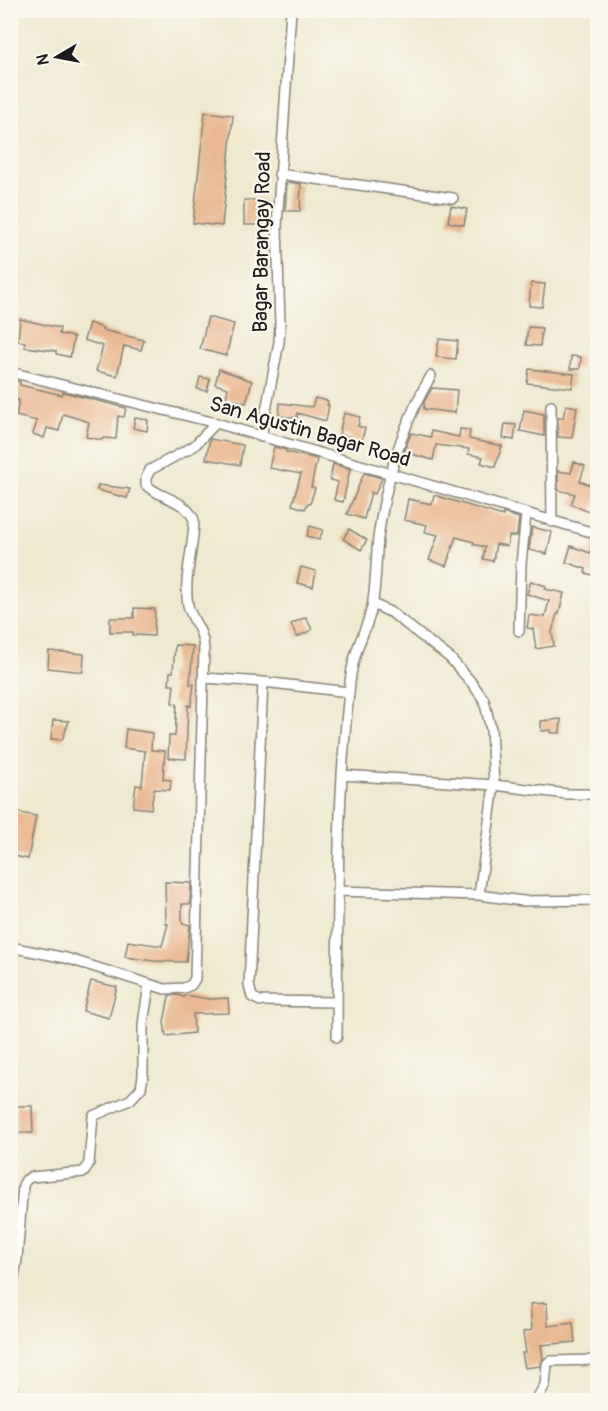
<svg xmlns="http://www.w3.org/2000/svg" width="608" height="1411" viewBox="0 0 608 1411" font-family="Pangolin,sans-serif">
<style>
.building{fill:#e9b893}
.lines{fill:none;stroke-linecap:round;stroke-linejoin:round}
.street-casing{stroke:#868276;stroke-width:12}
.street{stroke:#fff;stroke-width:9}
.labels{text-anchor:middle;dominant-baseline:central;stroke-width:4.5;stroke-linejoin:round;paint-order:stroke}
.street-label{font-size:21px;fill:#1c1c1c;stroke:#fbf7ec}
</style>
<rect width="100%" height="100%" fill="#fbf7ec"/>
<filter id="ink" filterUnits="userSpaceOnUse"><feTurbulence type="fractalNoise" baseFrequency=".0167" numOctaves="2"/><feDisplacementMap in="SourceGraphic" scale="12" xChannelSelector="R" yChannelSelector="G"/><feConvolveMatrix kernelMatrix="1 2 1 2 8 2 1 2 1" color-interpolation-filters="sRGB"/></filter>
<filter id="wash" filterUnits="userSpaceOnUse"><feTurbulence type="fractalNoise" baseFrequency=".008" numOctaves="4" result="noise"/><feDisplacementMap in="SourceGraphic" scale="24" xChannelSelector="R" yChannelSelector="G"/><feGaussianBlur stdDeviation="1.35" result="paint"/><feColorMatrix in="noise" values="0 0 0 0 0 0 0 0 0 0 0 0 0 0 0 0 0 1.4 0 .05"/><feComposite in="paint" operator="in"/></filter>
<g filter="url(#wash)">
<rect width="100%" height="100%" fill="#efe9d0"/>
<g id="blocks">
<path class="building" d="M205,112l28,3 -11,111 -29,-3z
M287,182l14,2 -1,27h-15z
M244,200h20v25h-20z
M451,206l16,3 -3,16 -16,-3z
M531,283l14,1 -3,23 -13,-1z
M208,317l26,7 -8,32 -26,-7z
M20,319l40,9 -1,6 15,3 -4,20 -14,-3v-3l-31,-4v-5l-7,-1z
M89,323l14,5 -1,2 42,10 -3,10 -17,-4 -7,30 -21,-5 7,-25 -19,-6z
M528,327l14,1 -2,18 -14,-1z
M439,339l19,2 -2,18 -20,-2z
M571,356l10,1 -1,12h-10z
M219,369l33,12 -6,22 -20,-5 2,-10 -13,-4z
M529,369l45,5 -2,14 -45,-5z
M200,377l10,2 -3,12 -10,-2z
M10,379l10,3v3l42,10 1,-3 63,16 -2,9 -6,-1 -2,23 -13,-1 -1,2 -16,-3 3,-15 -26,-8 -4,17 -12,-3 -3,10 -11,-4 4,-13 -21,-5 3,-16 -9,-1z
M432,388l25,2 -2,23 -31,-4v-7z
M315,398l13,3 -1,4h2l-3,16 -29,-8v5l-18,-2 1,-13 32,4z
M566,405l11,2 -5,31 -14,-1v-19h5z
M524,410l20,4v22l-24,-5z
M344,413l16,4 -2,9 7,2 -4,15 -11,-3 1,-3 -12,-3z
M135,418l13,2 -1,11 -14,-3z
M505,424l11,1 -2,15 -11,-2z
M460,429l10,1 -1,9 33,7 -7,21 -14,-4 2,-6 -15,-3 1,-5 -33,-4 -3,15 -29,-8 7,-19 20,4v-6l28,6z
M210,439l33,6 -3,20 -34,-6z
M274,447l12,3v2l31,7 -6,28 4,1 -5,16 -2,-1 -3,6 -13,-4 9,-31 -32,-6z
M574,462l11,4 -5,15 17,7v10l-6,15 -20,-9 4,-10 -17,-4v-19l13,2z
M333,464l17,5 -7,33 -9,-2 4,-18 -8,-2z
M364,473l18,5 -7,16 -4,-2 -7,27 -17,-5z
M98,485l32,4 -3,9 -30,-8z
M434,495l69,21v-3l16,5 -2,18h-8l-2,10 -11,-2 -3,17 -10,-2 2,-12 -12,-3 1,-2 -18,-5 -10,29 -17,-6 9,-25 -13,-3 2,-7 -23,-5 4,-21 24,5z
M310,526l13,4 -4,10 -12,-4z
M532,527l20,5 -5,22 -18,-4z
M349,529l18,11 -6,10 -18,-11z
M593,540l4,1v35l-12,-3 1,-4 -20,-7 5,-16 19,7z
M301,567l15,4 -3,16 -16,-4z
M531,581l15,5 -1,3 19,4 -5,21h-2l-5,18 2,14 -18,3 -3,-20 -6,-1 2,-13 16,2 4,-16 -22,-7z
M134,608l21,1 -1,27 -21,-1v-3h-23v-14h24z
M306,617l6,13 -15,7 -6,-13z
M175,645l18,1 -3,38h4l-3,22 -3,-1 -2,54 -18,-1 1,-22h6l2,-32 -5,-1 2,-18h-5l1,-13h3z
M49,651l35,3 -1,18 -35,-4z
M561,719l-1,14h-9v-3l-10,1v-10z
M53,720l16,1 -7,19 -11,-1z
M126,729l26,4 -1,17 14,1 -2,28 8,1 -1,10 -16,-1 -3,20 -18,-2 3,-22 6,1 3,-35 -21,-3z
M10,811l26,5 -8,43 -18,-4z
M165,882l26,1 -1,21h-8v19l8,2 -4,37 -32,-1 -29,-4 3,-16 34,5 6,-22h-2z
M91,981l26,6 -8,31 -26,-7z
M177,995l7,2 1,-2 24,4 19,-1 1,15 -36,1 1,19 -28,3 -2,-14 5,-26z
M16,1106h16l1,27h-17z
M547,1303l1,23 25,-3 2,19 -34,3 2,14 -3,7 -15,2 -3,-15h4l-3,-21 9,-2 -2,-26z"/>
</g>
</g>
<g filter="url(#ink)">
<use href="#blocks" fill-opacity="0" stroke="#868276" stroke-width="1.5"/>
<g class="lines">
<defs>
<path id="street" d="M279,174l174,24
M10,372l206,51 382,111
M551,406l1,116
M261,437l18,-95 1,-18 -3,-98 14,-216
M373,604l19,9 58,45 22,25 12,17 7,29 3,56 -15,110
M519,631l2,-67 5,-49
M204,678l59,4 86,10
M263,682l-14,303 3,12 8,4 77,1
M342,775l152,10 73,9h31
M337,891l142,4 44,6 75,-1
M10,947l56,11 99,31 19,-1 7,-3 4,-6 9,-330c-1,-21 -12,-27 -16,-44 -5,-27 6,-57 6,-85 -9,-21 -33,-21 -48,-35v-7l4,-8 44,-24 22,-23
M337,1037c1,-115 -1,-230 12,-344 1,-13 3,-28 7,-40 5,-17 15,-34 17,-52 3,-21 3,-42 5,-63 8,-58 23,-112 53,-162
M10,1300l7,-41 6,-74 3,-5 5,-3 53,-5 5,-9 4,-47 37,-16 11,-12 2,-12v-52l6,-39
M10,1377l4,23
M536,1400l9,-15 2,-21 3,-3 48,-1"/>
</defs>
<use href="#street" class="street-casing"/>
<use href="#street" class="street"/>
</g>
</g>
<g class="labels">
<g class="street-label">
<text transform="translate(262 242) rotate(-89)">Bagar Barangay Road</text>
<text transform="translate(310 432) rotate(16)">San Agustin Bagar Road</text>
</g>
</g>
<rect width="608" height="1411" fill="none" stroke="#fbf7ec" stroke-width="36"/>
<g transform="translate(57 57) rotate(260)" stroke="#fbf7ec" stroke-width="4.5" paint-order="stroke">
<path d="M0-4.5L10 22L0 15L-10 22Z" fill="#1c1c1c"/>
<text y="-9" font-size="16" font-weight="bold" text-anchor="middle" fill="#1c1c1c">N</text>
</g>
</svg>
